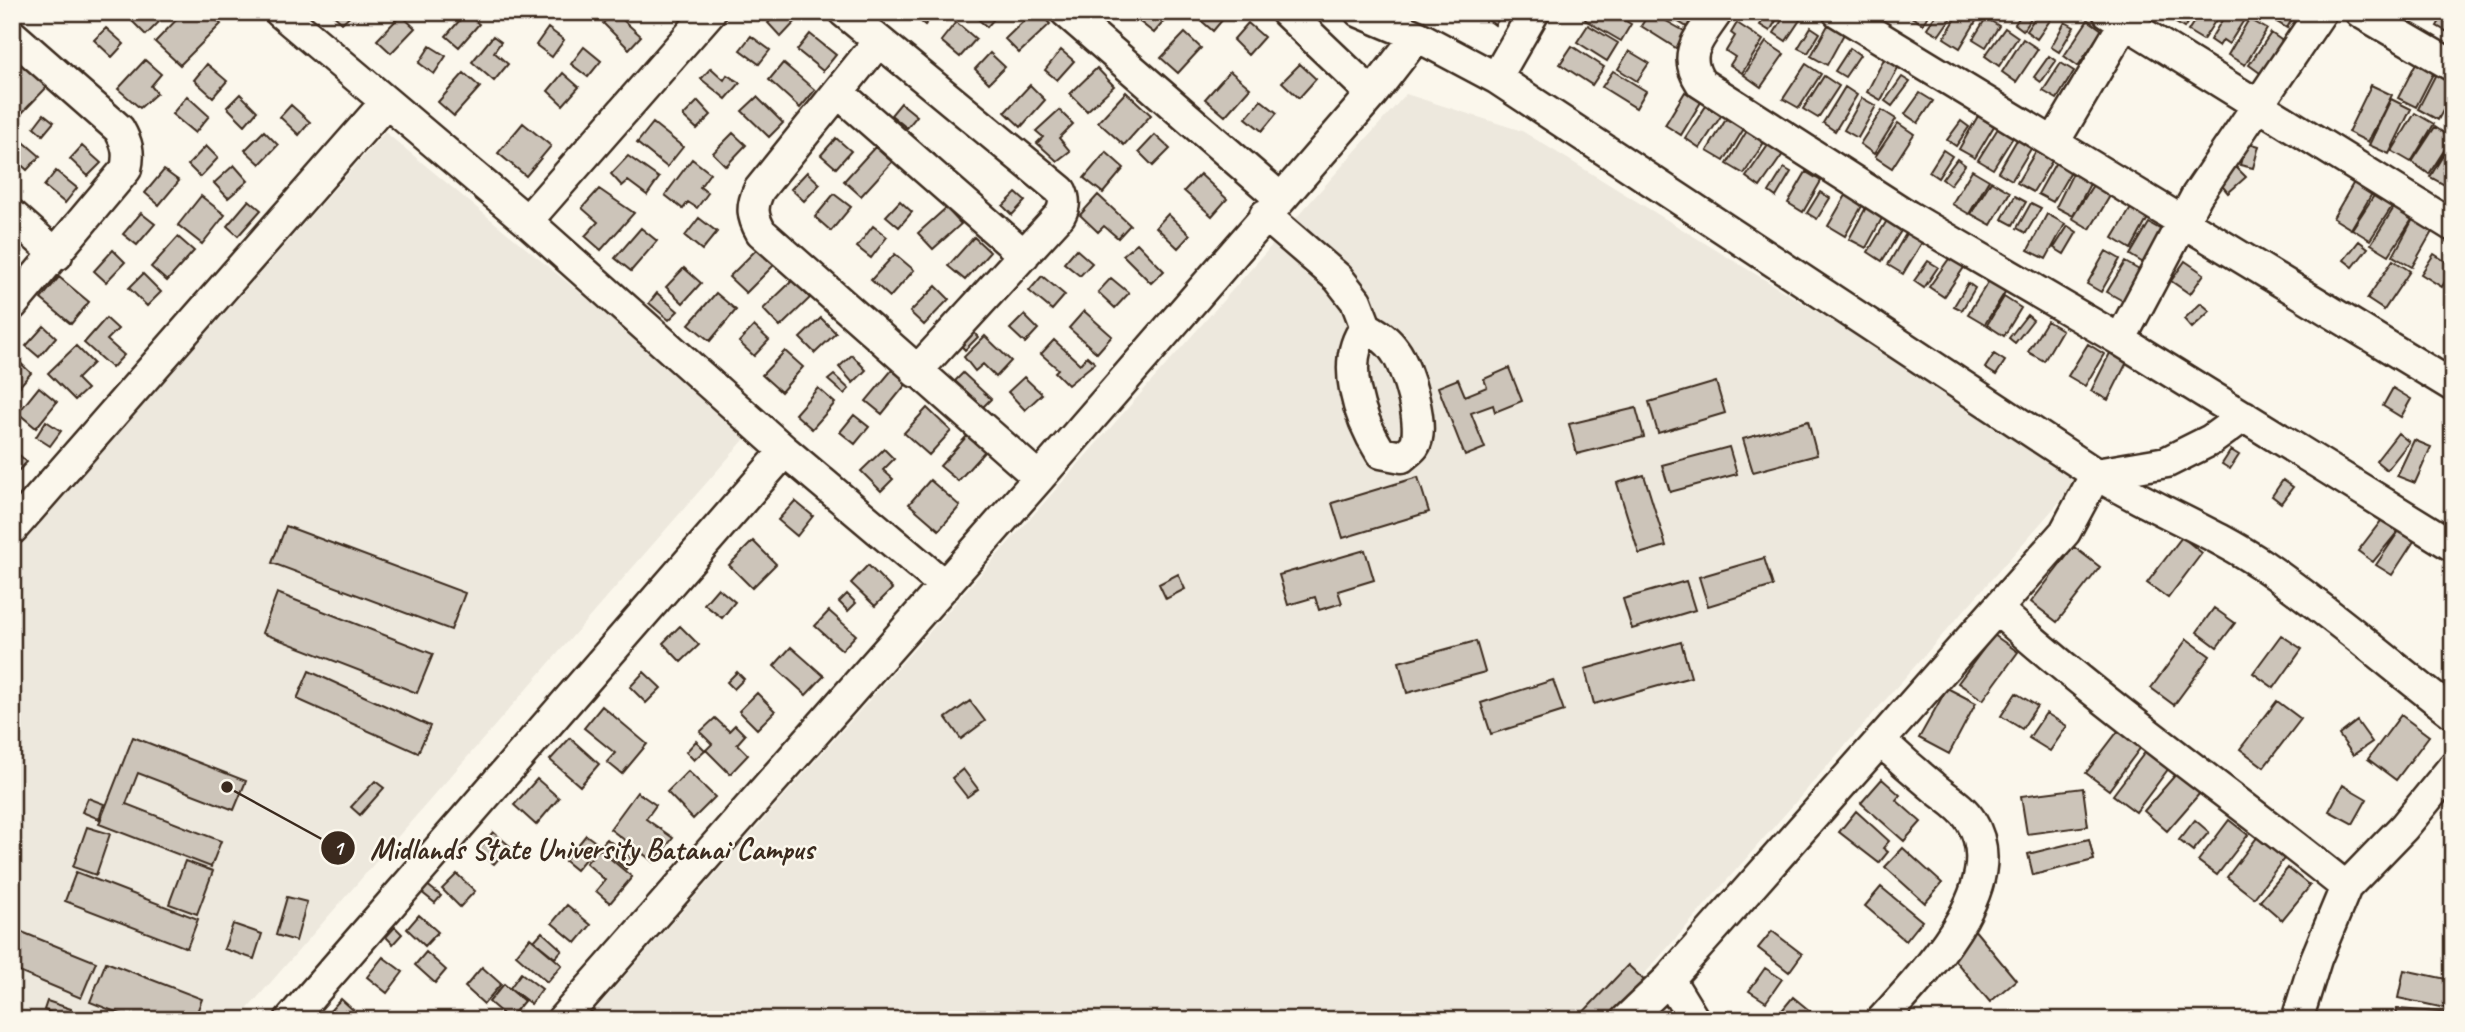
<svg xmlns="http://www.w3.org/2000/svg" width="2465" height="1032" viewBox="0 0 2465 1032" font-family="Caveat,sans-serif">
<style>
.built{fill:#ede8dd}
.building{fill:#ccc4b9;stroke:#3b2a1e;stroke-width:2}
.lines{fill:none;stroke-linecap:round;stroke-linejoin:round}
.minor-casing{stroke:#3b2a1e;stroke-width:35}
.minor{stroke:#fbf7ec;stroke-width:30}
.leader{fill:none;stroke:#3b2a1e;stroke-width:2.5}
.callout-dot{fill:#3b2a1e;stroke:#fbf7ec;stroke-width:2.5}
.mark-label{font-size:21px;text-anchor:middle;font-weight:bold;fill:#fff}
.callout-label{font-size:30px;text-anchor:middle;font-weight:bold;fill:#3b2a1e;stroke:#fbf7ec;stroke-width:5;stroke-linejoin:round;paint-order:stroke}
</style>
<rect width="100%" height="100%" fill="#fbf7ec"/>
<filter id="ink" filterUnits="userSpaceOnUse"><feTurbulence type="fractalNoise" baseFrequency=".0143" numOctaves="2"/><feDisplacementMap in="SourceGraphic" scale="14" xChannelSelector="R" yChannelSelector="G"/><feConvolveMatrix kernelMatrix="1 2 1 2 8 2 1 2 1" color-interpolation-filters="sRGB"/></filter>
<g filter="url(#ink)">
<path class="built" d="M1406,94l116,37 561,344 -479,545h-1018z
M385,132l365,301 -512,587h-226v-466z"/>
<path class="building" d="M137,12h13l9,10 -13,13 -16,-16z
M184,12h24l13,12 -41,41 -25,-23z
M330,12h24l-12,11z
M614,12l27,24 -12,13 -26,-26z
M778,12h8l10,9 -15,16 -13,-14z
M909,12h27l-11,13z
M970,12h30l-13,15z
M1033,12h6l11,12 -31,29 -14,-14z
M1148,12h22l1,1 -17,20 -14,-11z
M1202,12h27l-16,19 -16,-14z
M1477,12h26l-8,13z
M1590,12h20l21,12 -10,17 -36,-21z
M1650,12l36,20 -10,16 -35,-22z
M1662,12h32l1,1 -8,14z
M1768,12h13l-11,19 -10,-6z
M1787,12l15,5 -16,24 -12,-8z
M1909,12h21l-7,12 -15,-9z
M1938,12h17l-16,23 -12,-7z
M1960,12l21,1 -21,35 -16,-10z
M2023,12h12l-12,18 -8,-6z
M2039,12l14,4 -16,23 -11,-8z
M2172,12h22l-10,16 -16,-10z
M2200,12h21l-18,28 -15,-9z
M2227,12l17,8 -15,24 -6,-4 -4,6 -9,-6z
M2282,12h14l-9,16 -10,-6z
M2445,12h8v23l-16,-9z
M466,13l13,11 -20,23 -13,-11z
M401,15l14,13 -24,25 -14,-13z
M1986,18l13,8 -13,21 -13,-8z
M2249,19l18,10 -22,36 -17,-10z
M2088,20l14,10 -24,36 -14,-10z
M956,22l20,17 -16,18 -19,-16z
M2065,22l9,5 -15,25 -8,-5z
M1248,23l16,14 -16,18 -15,-15z
M1737,23l26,17 -21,33 -12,-8 5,-8 -9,-6 9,-15 -4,-3z
M1588,25l30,18 -11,18 -30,-19z
M1828,25l16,9 -17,31 -16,-9z
M1811,27l9,6 -12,20 -10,-5z
M106,28l18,16 -12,13 -18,-17z
M548,28l16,12 -12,17 -16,-12z
M2005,28l13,9 -19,29 -14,-10z
M1185,33l16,15 -23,25 -17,-15z
M2271,33l16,11 -19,28 -8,1 -11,-8z
M810,34l26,21 -13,16 -26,-21z
M493,36l8,6 -7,10 14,12 -14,17 -22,-19z
M751,36l19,14 -11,14 -19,-14z
M2023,39l15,10 -22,33 -14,-10z
M1766,42l18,12 -23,33 -17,-12z
M430,46l16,10 -12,18 -15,-11z
M1572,46l32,21 -12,18 -32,-21z
M584,47l17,14 -13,16 -17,-13z
M1850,48l10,7 -15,22 -10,-6z
M1061,50l13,11 -17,19 -12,-10z
M1629,51l20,12 -12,18 -19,-12z
M990,53l15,14 -16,16 -14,-14z
M2049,56l7,5 -15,21 -7,-5z
M19,57l30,28 -28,29 -9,-8v-42z
M1885,57l15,7 -19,36 -14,-8z
M2419,57l18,9 -21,41 -18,-9z
M145,60l16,14 -10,12 6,7 -17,15 -22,-19z
M783,63l32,27 -15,18 -31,-28z
M2061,63l13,8 -17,28 -14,-8z
M207,64l20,17 -14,16 -19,-17z
M1300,64l16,15 -17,19 -17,-16z
M1806,64l15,10 -22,34 -16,-9z
M711,68l13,12 3,-5 13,8 -14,16 -25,-20z
M1097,68l17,18 -27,25 -17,-17z
M2438,70l15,8v14l-15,28 -20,-11z
M1230,71l20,17 -25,28 -20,-17z
M1613,71l33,20 -10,17 -34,-21z
M464,73l16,14 -26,29 -16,-14z
M563,73l16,14 -16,18 -15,-14z
M1824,76l15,10 -21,32 -15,-9z
M1902,77l8,5 -18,24 -7,-5z
M1030,85l15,15 -24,27 -16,-15z
M2371,85l21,10 -24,47 -20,-10z
M1845,87l12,8 -22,36 -12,-8z
M1126,92l25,23 -27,30 -26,-23z
M1685,92l16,10 -20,33 -16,-10z
M1920,93l13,8 -15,22 -13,-9z
M240,94l17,17 -12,14 -18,-18z
M187,96l22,20 -14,17 -23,-19z
M757,97l26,26 -14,14 -27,-26z
M1862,98l14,8 -18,32 -14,-8z
M2391,99l20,10 -22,45 -20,-9z
M1261,100l16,13 -15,18 -16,-13z
M698,101l13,14 -14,14 -14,-13z
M901,103l16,13 -10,12 -16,-13z
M291,105l19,17 -11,13 -19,-18z
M1706,106l15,10 -21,32 -15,-10z
M1059,110l14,14 -14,14 11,13 -13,10 -20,-18 6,-6 -7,-6z
M1882,110l14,9 -22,35 -14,-10z
M2415,113l19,11 -23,38 -19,-11z
M44,114l10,8 -11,13 -9,-8z
M1728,116l17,11 -21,34 -17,-10z
M1978,116l16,10 -19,32 -16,-9z
M1961,121l8,6 -13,19 -9,-6z
M523,123l28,23 -25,30 -28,-23z
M653,123l30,24 -16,20 -30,-24z
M1898,123l16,11 -22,34 -17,-11z
M2000,125l15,9 -22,35 -15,-9z
M2435,127l17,11 -23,36 -17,-12z
M1748,129l18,10 -22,35 -17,-10z
M264,131l14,14 -18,19 -15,-14z
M733,133l13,12 -20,21 -13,-13z
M1155,135l15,14 -17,17 -14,-14z
M19,138l21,18 -13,14 -15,-14v-11z
M836,138l15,13 -15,17 -15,-13z
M2018,138l14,9 -20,33 -14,-8z
M2453,139v44l-3,5 -20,-11z
M2246,142l13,4 -6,22 -13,-3z
M1769,144l14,10 -23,33 -14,-10z
M82,146l19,17 -13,13 -18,-17z
M206,146l12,12 -18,19 -12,-12z
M875,147l17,15 -31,34 -17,-15z
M1943,150l9,6 -14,22 -9,-6z
M2036,151l16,10 -19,31 -16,-9z
M1106,152l18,16 -21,25 -19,-15z
M628,156l31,22 -12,17 -19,-14 -6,5 -11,-12z
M692,159l18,14 -10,14 8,6 -11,15 -9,-6 -5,7 -18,-14z
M1957,159l8,6 -15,20 -8,-6z
M2056,162l15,9 -18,31 -15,-8z
M234,165l14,16 -20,17 -14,-15z
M2236,167l10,10 -18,16 -9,-11z
M1784,168l7,4 -15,25 -7,-5z
M164,170l15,11 -20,24 -14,-12z
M1972,170l17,10 -20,34 -17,-10z
M56,171l21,17 -12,15 -21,-17z
M2074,171l18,9 -19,36 -17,-9z
M807,172l13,12 -16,17 -13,-12z
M1806,172l15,9 -18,31 -15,-9z
M1200,174l27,25 -15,17 -28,-25z
M1991,181l19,11 -19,33 -20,-11z
M2354,182l19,10 -22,37 -18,-11z
M2093,185l17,11 -20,33 -18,-11z
M599,189l35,24 -33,37 -16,-14 13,-14 -16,-14z
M1849,190l17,9 -21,37 -17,-10z
M1820,192l10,6 -13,21 -10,-6z
M1016,193l9,8 -13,14 -9,-9z
M834,194l17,13 -20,24 -16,-14z
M2375,194l18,11 -23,35 -18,-11z
M1098,195l32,30 -12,13 -14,-12 -6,6 -18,-17z
M201,196l24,19 -23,29 -24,-19z
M2015,196l11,6 -13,23 -11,-6z
M249,200l12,10 -23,26 -11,-10z
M1870,200l17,9 -21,39 -17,-9z
M900,201l12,11 -13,15 -13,-11z
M2031,203l10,5 -15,25 -9,-5z
M2395,206l18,12 -24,37 -18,-11z
M946,208l15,16 -28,25 -15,-16z
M2131,208l17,10 -17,31 -18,-11z
M141,213l14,11 -18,21 -14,-11z
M1168,214l22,21 -12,13 -22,-21z
M2047,214l18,10 -19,35 -18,-9z
M1889,217l15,9 -22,35 -14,-9z
M699,218l18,14 -15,18 -17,-14z
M2413,219l20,11 -21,37 -19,-11z
M2149,223l16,9 -18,33 -17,-10z
M873,226l14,11 -16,21 -14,-11z
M2068,226l9,6 -13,22 -10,-6z
M641,228l16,13 -26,30 -16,-13z
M1908,230l16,9 -21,35 -15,-9z
M178,237l16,14 -27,30 -16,-14z
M974,237l16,15 -25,28 -17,-14z
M2359,241l9,7 -15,19 -9,-7z
M1137,243l27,28 -13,12 -28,-28z
M759,247l16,17 -29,29 -17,-16z
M1076,249l16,14 -12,13 -16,-13z
M113,250l12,12 -19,20 -12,-11z
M2106,251l14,8 -19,33 -14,-8z
M895,254l19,16 -24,27 -19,-17z
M2434,254l19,12 -11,21 -21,-13z
M1951,256l14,10 -21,31 -15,-10z
M2393,260l17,11 -26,39 -17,-11z
M1928,261l10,6 -14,21 -10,-7z
M2185,261l19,13 -14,20 -19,-13z
M2125,262l16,9 -18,30 -16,-9z
M684,268l17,15 -18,20 -17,-16z
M143,274l18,18 -14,14 -18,-18z
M1042,276l23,19 -13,15 -23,-19z
M59,277l30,25 -18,22 -30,-25z
M1111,278l18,15 -14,15 -17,-16z
M1990,279l17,10 -22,35 -17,-10z
M793,280l17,18 -30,29 -17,-18z
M1968,283l7,5 -13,22 -8,-4z
M936,286l13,13 -25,26 -14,-13z
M657,293l21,18 -9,9 -20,-17z
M716,293l20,17 -26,31 -21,-17z
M2004,297l17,11 -17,28 -17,-11z
M2201,303l9,8 -18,17 -8,-9z
M1084,311l28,25 -15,17 -28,-25z
M1024,315l14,14 -13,14 -15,-14z
M2027,315l6,5 -18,23 -6,-5z
M106,318l12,11 -11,11 17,15 -12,13 -28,-25z
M821,318l15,15 -21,20 -15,-15z
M2047,321l15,9 -18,31 -16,-9z
M44,326l12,11 -17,20 -13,-11z
M754,326l15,14 -15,16 -15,-14z
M971,329l7,8 -13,13 -8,-9z
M985,336l26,25 -15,16 -13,-13 -8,7 -11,-14z
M1054,340l26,24 7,-8 8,7 -27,22 -13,-13 3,-3 -17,-15z
M2088,344l16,10 -19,32 -17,-10z
M76,346l17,17 -16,16 10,10 -12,11 -27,-27z
M785,351l18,16 -22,25 -19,-17z
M2110,353l17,9 -19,38 -17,-9z
M1994,354l11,7 -9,14 -11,-7z
M12,355l19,18 -19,22z
M852,355l14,15 -13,13 -14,-16z
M1509,368l13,33 -27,11 -2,-7 -22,8 14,35 -20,8 -27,-69 20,-8 7,17 22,-9 -3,-8z
M892,370l15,13 -25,31 -16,-13z
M963,373l28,26 -8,8 -28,-26z
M834,375l15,14 -5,5 -16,-14z
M1024,377l18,17 -17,16 -17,-18z
M1716,382l9,31 -67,20 -9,-31z
M39,387l18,15 -21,26 -18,-15z
M818,388l17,15 -23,26 -17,-15z
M2393,388l18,11 -10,18 -18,-11z
M927,408l24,23 -22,24 -25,-22z
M1636,408l8,29 -67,17 -8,-30z
M854,415l15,12 -14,17 -15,-12z
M46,421l15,10 -11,15 -14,-9z
M1808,421l9,34 -64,17 -10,-33z
M2398,433l11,9 -22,28 -11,-9z
M967,436l18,15 -27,30 -18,-15z
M2414,440l17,7 -16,36 -18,-7z
M1729,447l8,27 -67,18 -8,-27z
M884,449l10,10 -11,11 10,9 -12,12 -20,-20z
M2231,450l8,5 -9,14 -8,-5z
M16,452l11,10 -15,15v-21z
M1644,475l22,71 -27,8 -22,-71z
M1418,477l11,35 -86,26 -11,-35z
M930,480l30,26 -21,24 -30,-26z
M2283,480l10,7 -12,16 -9,-7z
M795,501l18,15 -16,20 -19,-16z
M2384,517l16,12 -27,33 -15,-11z
M286,526l179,67 -14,37 -179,-67z
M2401,528l15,10 -24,37 -16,-10z
M2182,537l20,16 -34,45 -21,-15z
M753,541l23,23 -24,24 -23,-23z
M2074,547l26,20 -43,55 -26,-20z
M1365,550l9,30 -36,11 4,12 -23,7 -4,-13 -27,8 -9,-30z
M1764,558l9,28 -65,20 -9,-29z
M868,565l24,24 -17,17 -24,-23z
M1178,574l7,15 -19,10 -7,-15z
M1686,581l9,29 -63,19 -9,-30z
M718,588l17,14 -13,16 -18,-14z
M277,593l156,61 -16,39 -155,-60z
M847,594l9,9 -8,8 -9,-9z
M2214,608l21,15 -18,24 -20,-15z
M829,611l27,24 -14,15 -27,-24z
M680,626l19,19 -18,17 -18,-19z
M1994,635l24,17 -35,48 -25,-17z
M2281,635l21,14 -28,39 -21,-15z
M2187,639l23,17 -36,49 -23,-17z
M1476,641l9,31 -78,21 -8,-31z
M1681,642l10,35 -97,27 -9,-35z
M791,647l33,29 -18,19 -32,-29z
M309,671l121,55 -12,27 -121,-54z
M644,672l17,16 -15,15 -16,-16z
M737,672l7,7 -10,10 -7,-7z
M1553,680l11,31 -73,23 -10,-31z
M1947,688l29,15 -27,51 -30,-16z
M757,693l18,18 -18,18 -18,-18z
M2016,693l21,13 -15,23 -21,-13z
M970,701l15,20 -24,18 -15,-21z
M2277,701l24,18 -37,48 -24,-18z
M602,706l45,38 -25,30 -15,-12 8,-9 -31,-25z
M2046,713l21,13 -17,25 -21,-13z
M2401,715l28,21 -33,44 -28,-21z
M715,718l14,13 6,-6 10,10 -8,9 11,11 -18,19 -24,-24 6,-6 -12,-12z
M2357,721l15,21 -19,13 -14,-20z
M2122,726l22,17 -35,47 -23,-17z
M133,737l113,44 -12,29 -96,-37 -12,31 95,37 -10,26 -112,-43z
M570,738l29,26 -19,22 -30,-26z
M696,741l9,9 -11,10 -8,-8z
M2149,747l23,17 -36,48 -23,-17z
M963,769l15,20 -11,8 -15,-19z
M688,771l27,26 -22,22 -26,-27z
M2177,773l23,20 -33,38 -23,-20z
M537,779l22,19 -23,27 -22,-20z
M1882,779l18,16 -4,5 25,22 -17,19 -43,-38z
M375,781l9,7 -24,27 -9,-8z
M2343,785l24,14 -14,25 -24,-13z
M2083,788l5,38 -61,8 -6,-38z
M637,792l19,13 -10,14 27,19 -19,24 -44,-33z
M88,798l16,6 -5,15 -17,-7z
M1856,811l33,30 -6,7 5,4 -9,11 -40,-31z
M2195,820l14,12 -16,19 -14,-11z
M2229,820l19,15 -31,40 -19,-14z
M87,827l23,7 -14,41 -23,-8z
M2262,831l27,21 -35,46 -27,-21z
M493,832l17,14 -16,18 -17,-13z
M586,835l12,9 -22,26 -11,-9z
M607,839l26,21 -7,9 -26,-22z
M2089,839l5,21 -61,15 -5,-21z
M1903,848l39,35 -17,20 -40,-36z
M599,849l33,28 -22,26 -14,-12 9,-11 -19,-17z
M185,861l28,10 -16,43 -28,-10z
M2288,868l22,18 -28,34 -22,-19z
M76,872l122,47 -11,29 -122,-47z
M457,874l18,17 -15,16 -18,-18z
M426,884l15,12 -6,7 -15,-12z
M1881,887l41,34 -16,20 -41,-35z
M287,897l20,5 -11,39 -20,-6z
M567,905l24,20 -15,18 -24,-20z
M419,915l19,17 -13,14 -18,-17z
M233,924l29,10 -8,25 -30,-10z
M395,927l7,7 -9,10 -7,-7z
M12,928l84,34 -15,36 -69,-29z
M1973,928l43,52 -26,22 -44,-52z
M1772,931l30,23 -13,18 -31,-24z
M542,932l20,18 -7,8 -21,-17z
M530,938l32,27 -15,17 -31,-27z
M426,952l20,18 -11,13 -20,-18z
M383,957l20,15 -16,21 -20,-16z
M106,962l96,37 -8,21h-58l-46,-18z
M1628,965l22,21 -32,34h-42z
M482,967l19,17 -17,20 -19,-17z
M1765,968l17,11 -16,23 -17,-11z
M2404,970l47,10 -6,28 -47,-10z
M521,973l21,16 -11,15 -21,-16z
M504,984l20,17 -15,18 -20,-17z
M1793,997l28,23h-36l-6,-6z
M341,999l22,20 -1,1h-25l-8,-8z
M47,1001l24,8 -3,10 -24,-9z
M2397,1009l56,4v7h-57z"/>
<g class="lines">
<defs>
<path id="minor" d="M280,12l247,209 258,230 160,135
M844,12l217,179c4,9 4,15 -1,24l-144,157
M1066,12l214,186
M1286,12l86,82
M1360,12l57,24 79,42 600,396c54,34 115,56 168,92 65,45 126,98 189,147
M1717,12c-17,26 -36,41 -16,71l207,133 212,124 333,206
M1838,12l615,374
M2108,12l345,214
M2360,12l93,54
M12,35l107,94c8,14 11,24 7,40l-114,136
M878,42l-119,148c-8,17 -7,26 2,42l278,246
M1496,78l38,-66
M839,93l185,162
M2054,142l71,-120
M12,215l45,40
M1265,215l73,63 18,23 10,26c12,7 21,12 29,24 12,16 31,78 19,95 -3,4 -9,8 -12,11l-21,-4c-22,-35 -42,-91 -15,-126
M527,221l183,-209
M2120,340l77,-145 124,-183
M2096,474l71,-12 44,-22 33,-24
M12,529l374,-427
M1999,611c109,98 232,183 347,276
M1882,742c16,15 32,29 49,43 13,12 30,20 40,36 41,65 -49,154 -89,199
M1669,979l25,41
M290,1020l495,-569
M562,1020l477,-542 333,-384 45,-58
M1626,1020l43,-41 396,-447 31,-58
M2297,1020l19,-61 30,-72 58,-60 49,-60"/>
</defs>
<use href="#minor" class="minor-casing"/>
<use href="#minor" class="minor"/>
</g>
</g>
<path class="leader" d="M227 787L338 848"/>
<g class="callout-dot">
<circle cx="227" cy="787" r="7"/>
<circle cx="338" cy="848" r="18"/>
</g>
<g class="mark-label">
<text x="338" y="855">1</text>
</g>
<g class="callout-label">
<text x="592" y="859">Midlands State University Batanai Campus</text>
</g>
<rect width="2465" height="1032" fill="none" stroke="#fbf7ec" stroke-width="42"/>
<rect x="21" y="21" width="2423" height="990" fill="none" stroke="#3b2a1e" stroke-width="2.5" filter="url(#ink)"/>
</svg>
